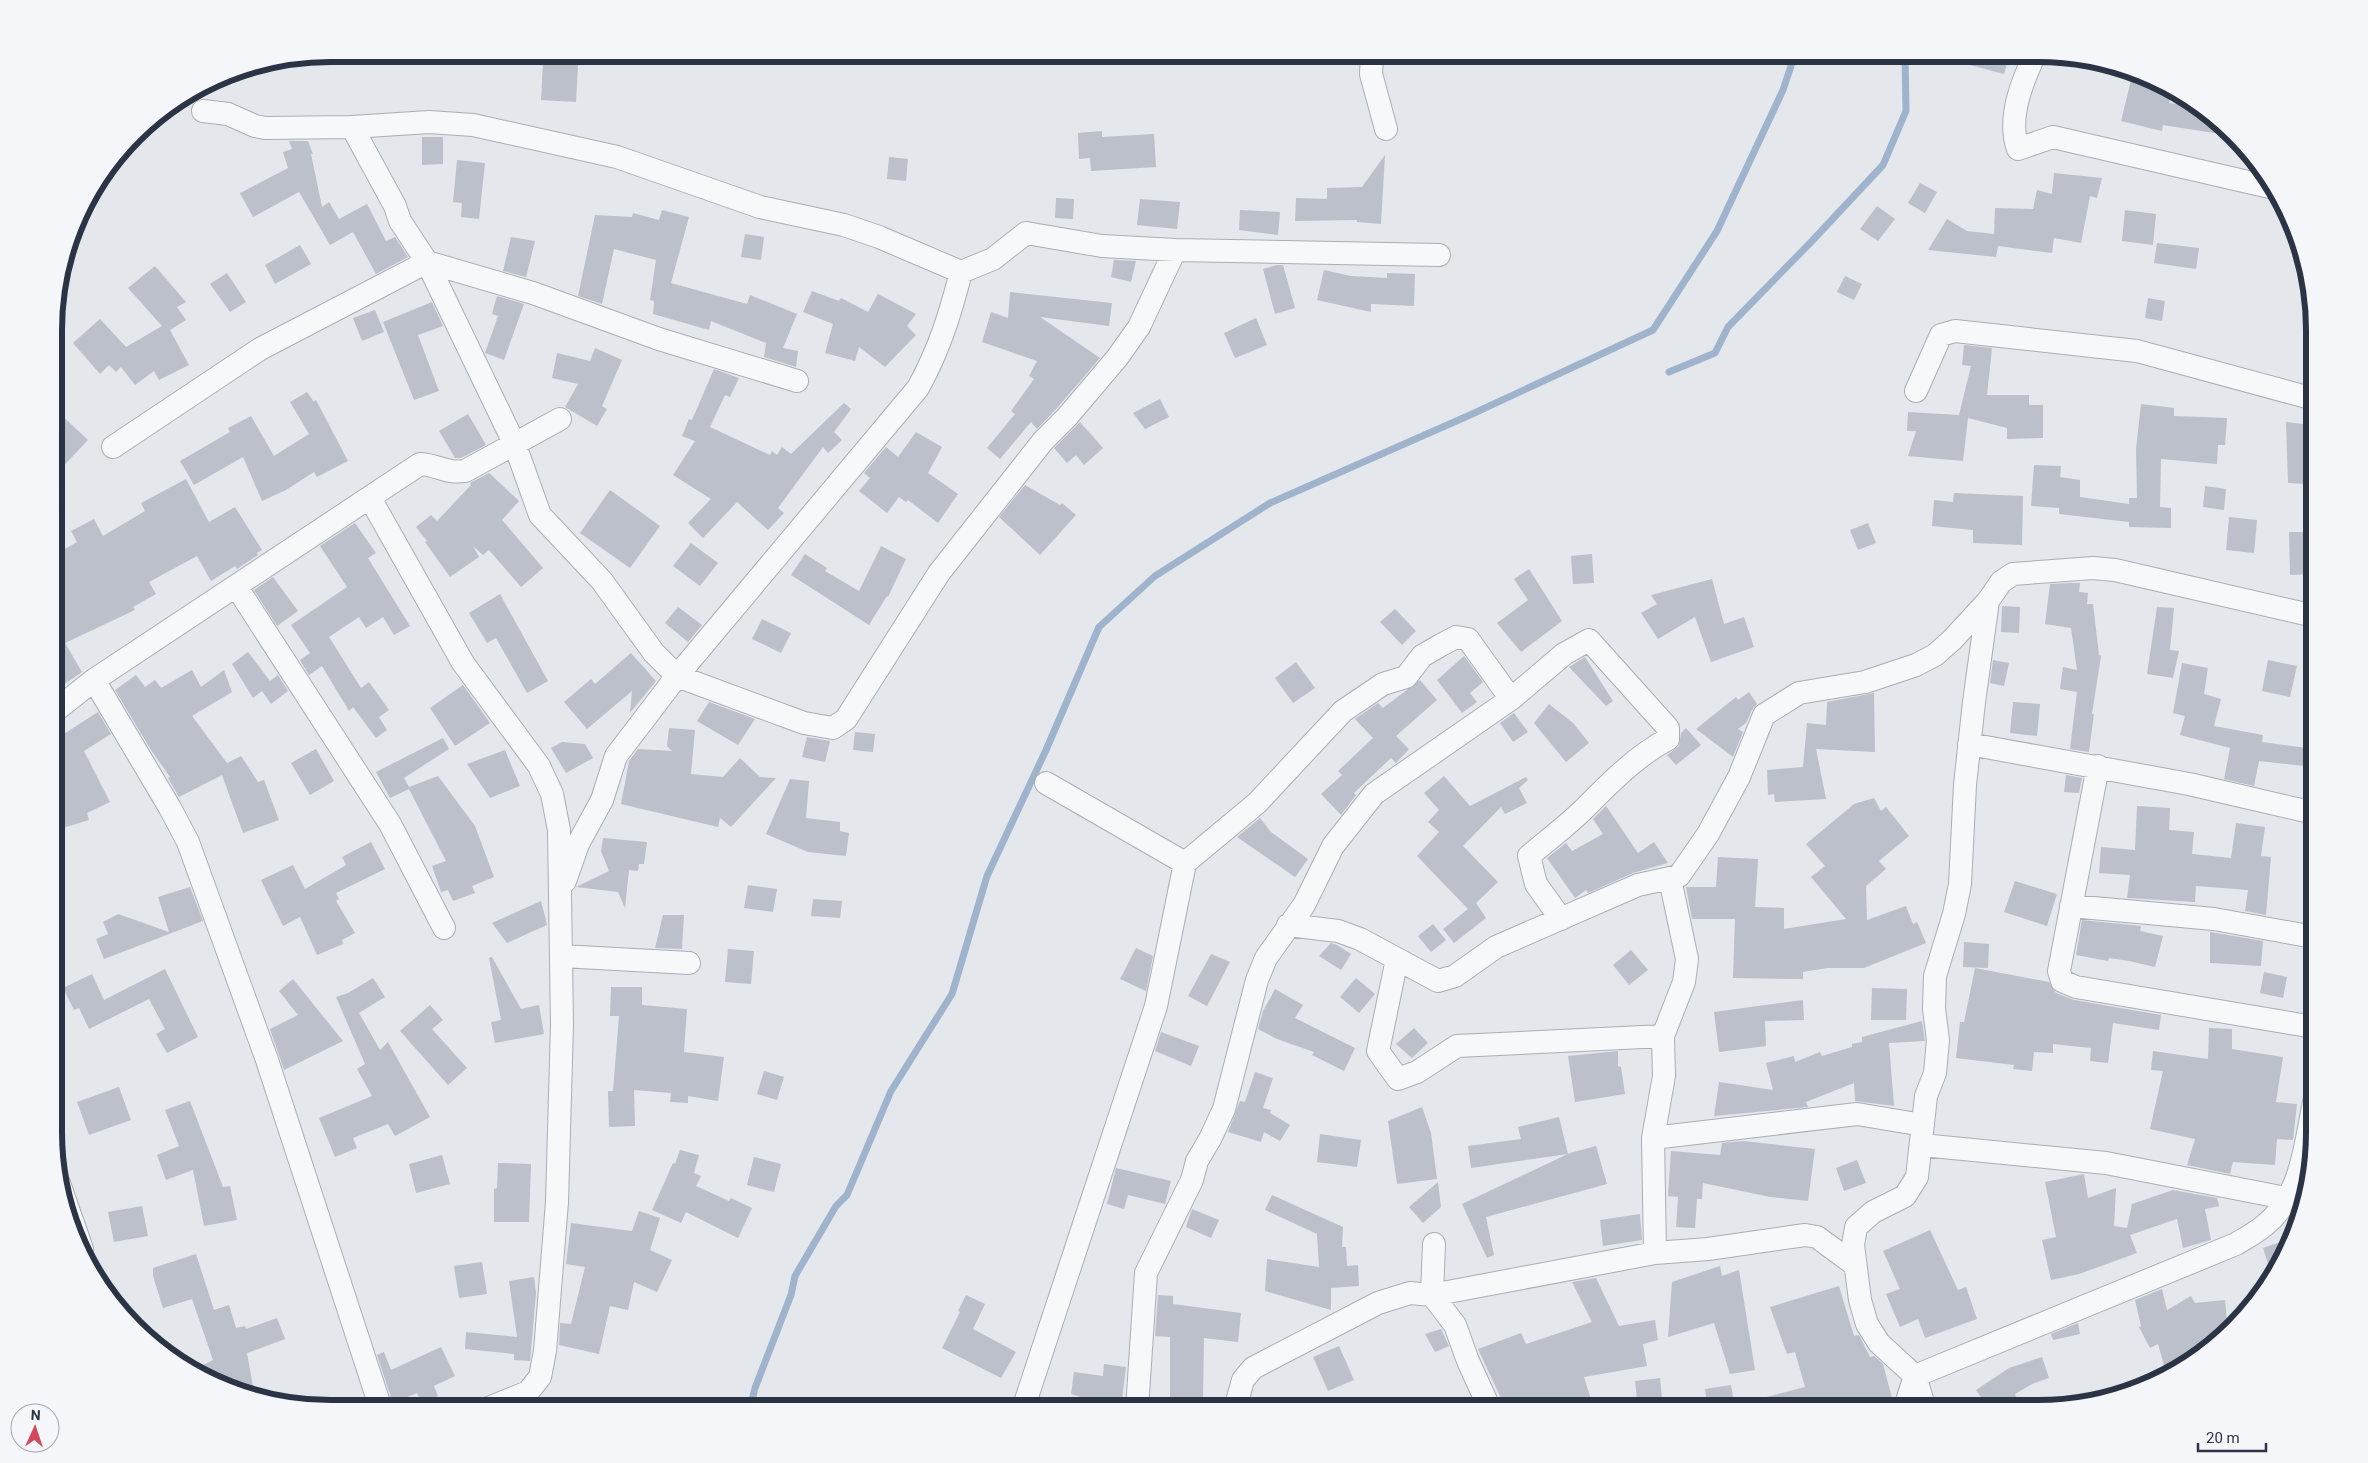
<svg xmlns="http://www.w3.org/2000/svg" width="2368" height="1463" viewBox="0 0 2368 1463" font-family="Roboto,sans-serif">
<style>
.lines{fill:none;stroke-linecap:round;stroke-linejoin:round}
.stream{stroke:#9fb4cc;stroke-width:7}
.building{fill:#bbc0ca}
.street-casing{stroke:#a9aeb7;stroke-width:24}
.street{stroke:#f7f8fa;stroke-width:22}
.rim{fill:none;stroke:#2b3445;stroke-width:6}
</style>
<rect width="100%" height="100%" fill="#e4e7ec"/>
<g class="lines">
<path class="stream" d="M1669,372l46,-19 13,-26 84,-86 71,-76 23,-54 -1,-57
M750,1409l5,-21 36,-93 4,-19 41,-70 11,-11 44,-104 61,-97 35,-118 59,-126 53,-123 56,-51 115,-73 200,-88 183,-85 64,-99 66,-141 12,-36"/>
</g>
<path class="building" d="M1952,54h58l-6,20 -53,-14z
M543,63l35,2 -2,37 -35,-2z
M2133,72l39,19 -3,12 30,4 34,29 -70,-11 -1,6 -41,-10z
M1102,131v6l52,-3 2,33 -65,4 -1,-13 -11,1 -1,-26z
M422,137h21v27l-21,1z
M289,141h19l5,13h-2l11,53 7,-5 10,17 28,-15 19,37 9,-4 13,20 -32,17 -23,-42 -23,13 -31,-53 -46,25 -13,-24 48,-25 -5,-16 9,-3z
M1385,155l-4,69 -24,-2v-2l-62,1 1,-23 31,1v-11l35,-1z
M889,157l19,2 -2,22 -19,-2z
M457,160l28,3 -6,56 -18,-2 1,-14 -9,-1z
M2054,173l48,5 -5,20 -7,-2 -9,47 -27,-5 -2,15 -54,-7 -2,11 -68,-7 19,-31 20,12 27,3 1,-26 38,1 4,-19 15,4z
M1920,183l17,9 -12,21 -17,-10z
M1056,198l18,1 -1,20 -18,-1z
M1140,199l40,3 -3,27 -40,-4z
M1877,206l18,13 -17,22 -18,-12z
M662,210l27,7 -18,66 76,21 3,-9 47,19 -14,34 15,3 -2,16 -32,-10 2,-14 -55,-22 -2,9 -56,-16 1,-13 -4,-1 6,-40 -42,-11 -12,55 -24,-8 17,-81 37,2 1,-4 26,7z
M1240,210l40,2 -2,23 -39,-5z
M2125,210l31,4 -3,31 -31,-4z
M745,234l19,3 -3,23 -20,-3z
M511,237l24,4 -9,36 -23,-6z
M2157,243l42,5 -3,21 -42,-6z
M300,245l11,19 -36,20 -10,-19z
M1114,260l22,1 -5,21 -20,-5z
M1277,265h6l12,43 -20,6 -12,-45z
M155,266l31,36 -9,5 9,13 -16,10 19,35 -30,15 -5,-9 -19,14 -14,-18 -5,5 -7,-7 -9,9 -27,-31 27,-24 26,28 36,-21 -34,-38z
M1324,270l27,6 36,2v-5l28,1 -1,32 -43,-2v8l-54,-12z
M227,273l19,29 -16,10 -20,-28z
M1845,276l17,8 -8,16 -17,-8z
M812,291l27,10 2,-3 27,14 10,-18 38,20 -9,12 9,9 -31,32 -26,-20 -4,14 -30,-8 8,-29 -30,-12z
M1010,292l102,11 -3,23 -69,-9 60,41 -43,50 -20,21 -6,-7 -31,37 -13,-11 28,-34 -4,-3 23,-32 -5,-3 8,-15 -55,-19 9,-30 17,6z
M497,296l27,8 -20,56 -19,-7 13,-37 -6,-2z
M2148,298l17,3 -3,20 -17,-3z
M432,302l11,24 -25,9 21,56 -25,9 -31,-78z
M375,310l9,22 -22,9 -9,-23z
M1256,318l11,27 -32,13 -11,-25z
M1964,345l28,3 -5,47h42v10h14v33l-36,1v-11l-39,-10 -5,43 -55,-5 8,-25h-9l1,-19 51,3 12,-49 -9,-1z
M595,348l27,12 -20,46 5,3 -10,17 -32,-19 13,-23 -26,-6 5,-25 33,8z
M714,369l25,9 -9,19 -5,-2 -15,32 60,28 2,-4 5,4 5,-8 9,7 53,-51 7,6 -17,23 8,8 -14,13 -5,-6 -45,61 6,5 -16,17 -31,-28 -34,36 -15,-15 23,-24 -38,-24 22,-34 -13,-5 7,-17 3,1z
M307,392l7,10 2,-2 32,61 -31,16 -3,-5 -28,18 -24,11 -19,-44 -49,28 -14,-24 50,-29 -2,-4 23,-12 23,40 35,-22 -19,-32z
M1160,399l9,18 -24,12 -12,-16z
M2141,404l33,4v8l53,2 -2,27h-7l-1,19 -56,-5 -1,48 11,1v20l-42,-1v-5l-70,-8v-6l-28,-2 3,-41 27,1 -1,11 20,3v17l49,7v-6h8l-1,-49z
M56,410l32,30 -32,34z
M468,414l18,31 -25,13h-6l-16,-27z
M1080,422l23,26 -19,17 -8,-10 -9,8 -13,-15z
M2286,422l26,3 -6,59 -18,-1z
M916,432l26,15 -14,26 30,21 -20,29 -30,-23 -2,2 -7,-5 -12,16 -28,-22 11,-13 -6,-5 22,-26 12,10z
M489,473l30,28 -17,19 41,48 -22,19 -32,-37 -6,5 -10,-9 6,11 -29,20 -25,-35 2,-1 -11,-14 15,-12 6,6 34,-36 -1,-2z
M186,479l23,43 26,-15 27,43 -5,3 1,2 -21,14 -2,-3 -24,15 -14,-25 -48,26 7,12 -23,13 2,3 -70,33 17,29 -26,18v-136l21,-12 -6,-11 23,-12 9,17 42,-25 -4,-8z
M1025,485l35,20 2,-2 14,12 -36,40 -41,-38z
M2205,486l21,3 -2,21 -21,-3z
M610,490l50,36 -30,42 -50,-35z
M1954,493l69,3 -1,49 -49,-2v-13l-41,-4 2,-26 19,2z
M2229,517l28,3 -3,33 -28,-3z
M355,523l21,30 -8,5 42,68 -16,9 -11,-18 -17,11 -7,-11 -30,20 32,51 8,-6 20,28 -10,7 8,13 -11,8 -23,-31 -4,4 -27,-45 -13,9 -9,-15 10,-7 -19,-28 56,-38 -27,-41z
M1868,523l8,20 -18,7 -8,-20z
M2289,532h25v42l-24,1z
M691,543l27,20 -18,23 -27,-20z
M881,546l25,13 -18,38 -1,-1 -18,29 -78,-50 14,-21 22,14 -2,3 34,20z
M1592,554l2,29 -21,1 -2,-28z
M1529,569l33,52 -41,31 -24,-29 31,-23 -14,-21z
M273,577l25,34 -21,15 -23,-36z
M1712,579l12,45 20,-7 10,30 -43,15 -16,-45 -37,22 -17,-26 16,-9 -6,-9z
M2071,583h9l-1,9 9,1 -1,11h6l6,51 2,1 -9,58h2l-5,38 -19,-3 7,-57 -17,-3 3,-22 14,3 -6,-42 -26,-4 5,-40z
M500,594l48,87 -21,12 -31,-55 -9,5 -18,-30z
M2002,606l18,1 -1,26 -18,-1z
M678,607l24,18 -14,17 -23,-19z
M2157,607l17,1 -4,42 9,1 -6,27 -26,-4z
M1395,609l21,22 -14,14 -22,-23z
M762,619l29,14 -10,20 -29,-14z
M248,652l22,29 8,-6 10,16 -17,13 -9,-13 -9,7 -21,-34z
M631,653l25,28 -26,32 2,-22 -45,38 -23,-27 27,-23 4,5z
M1464,656l19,26 -13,11 7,9 -15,11 -25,-33z
M1585,657l28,44 -7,5 -37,-39z
M1993,660l16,3 -5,23 -14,-3z
M2268,660l29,6 -7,31 -28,-6z
M1296,662l19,26 -22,15 -18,-25z
M2182,663l26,5 -4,26 17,5 -7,27 49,9 -1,7 52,7v18l-55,-6 -5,25 -30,-7 6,-31 -50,-13 5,-19 -12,-3z
M192,670l9,17 23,-17 8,22 -40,24 35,47 14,-7 17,26 6,-2 15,40 -36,13 -21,-58 -43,22 -11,-19 2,-1 -19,-27 -36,-60 21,-15 9,12 10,-7 6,8z
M1420,680l17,20 -41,36 13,13 -13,14 -5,-5 -37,35 2,2 -15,20 -20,-21 21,-19 -4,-4 35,-33 -18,-19 23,-16 5,5z
M463,685l27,38 -35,23 -25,-38z
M1749,692l8,12 -5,6 -6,13 -8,6 5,3 -10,25 -37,-28 40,-32 2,3z
M1874,693l1,59 -59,-3 10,50 -51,3 -1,-8 -6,1 -1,-25 36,-3 4,-44 19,2 1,-23z
M709,702l46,17 -17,26 -41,-24z
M2013,702l27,2 -3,32 -27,-3z
M1549,704l24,19 16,20 -23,19 -32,-39z
M98,712l13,22 -27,17 26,51 -23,11 2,7 -26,8 -7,-21v-68z
M1514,713l14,19 -15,10 -13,-19z
M669,728l26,2 -4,44 32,3 17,-19 20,19 16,1 -45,49 -11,-9 -2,9 -97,-23 8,-43 9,-12 34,2 -5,-5z
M1686,728l15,17 -25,20 -9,-10 12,-9 2,-13z
M855,732l20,2 -2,18 -20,-2z
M807,737l23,4 -5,21 -23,-5z
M443,738l6,11 -45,29 5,9 29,-11 37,50 19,51 -22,9 3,7 -22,8 -5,-11 -7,2 -9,-26 14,-5 -37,-72 -19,9 -14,-26z
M562,742l23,2 8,14 -27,15 -15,-25z
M316,749l18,32 -24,14 -19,-32z
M505,750l15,36 -30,12 -23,-34z
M2066,775l16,3 -3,15 -15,-1z
M1444,776l26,30 56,-29 2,3 -9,8 8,15 -22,11 -4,-7 -38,39 35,36 -22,21 10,15 -32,25 -11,-14 25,-20 -51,-53 22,-24 -11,-10 11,-12 -15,-17z
M790,779l19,2 -3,37 34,4v9l9,2 -3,23 -38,-4 -42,-18z
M1874,798l7,13 5,-4 23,29 -30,25 7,8 -20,17 1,34 39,-14 7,18 4,-2 9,21 -62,25h-37l-24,4v7l-70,-1 2,-59h-43l-6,-32h30l2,-30 40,2 -3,48 29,1v21l62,-10 -35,-42 14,-11 -19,-22 48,-40z
M1606,806l32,47 16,-11 14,21 -35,10 -45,20 -2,-3 -11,8 -28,-40 19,-15 6,8 31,-17 -10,-15z
M2137,806l33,2 -1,22 25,2 -2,22 39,4 5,-35 29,4 -4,29 10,1 -5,58 -21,-4 3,-21 -52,-4 -1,16 -68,-4 3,-23 -31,-2 2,-26 34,3z
M1260,818l11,14 37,27 -13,18 -58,-40z
M603,838l44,4 -3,22h-5l-1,7 -9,-1 -4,38 -7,-16 -42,-5 33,-16 -8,-20z
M371,842l14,27 -49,24 3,6 -3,2 19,32 -13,7 1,4 -26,11 -17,-38 -17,9 -22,-46 32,-15 12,24 41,-24 -4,-8z
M2015,881l42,13 -10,32 -43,-14z
M748,885l29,4 -4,23 -29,-4z
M190,887l13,34 -99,38 -8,-20 12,-5 -5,-12 15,-8 51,18 -11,-35z
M813,899l29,2 -2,17 -29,-2z
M541,901l6,24 -40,18 -15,-20z
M663,915h21l-2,34 -27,-1z
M2082,920l59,6 -1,5 23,5 -8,31 -26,-6 -20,-3 -1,3 -32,-6z
M1433,924l13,16 -15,12 -13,-16z
M2210,932l53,9 -2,25 -51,-3z
M1964,942l25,2 -1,24 -25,-1z
M1331,943l6,2 14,9 -10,16 -22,-14z
M1136,948l17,8 -7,35 -26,-12z
M728,949l26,2 -3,33 -26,-2z
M1631,950l17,20 -19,15 -16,-20z
M1211,954l19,8 -23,44 -19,-10z
M492,957l29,52 18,-4 5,29 -49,9 -4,-21 10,-2 -12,-62z
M1975,968l74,14 7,11 18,7 87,15 -2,15 -46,-7 -5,40 -18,-2 1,-13 -38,-4v9l-19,-1 -2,19 -19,-2 1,-4 -58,-7 4,-36h4z
M165,969l33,68 -31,16 -11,-19 9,-5 -16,-30 -60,30 -10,-21 -5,2 -11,-22 29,-14 12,26z
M2264,972l23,5 -4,21 -23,-5z
M373,978l12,19 -26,16 21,37 8,-8 42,75 -35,19 -7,-12 -35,14 4,10 -22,9 -16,-39 53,-22 -15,-27 8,-5 -29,-67 12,-4z
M1356,978l19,16 -16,19 -19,-16z
M293,979l50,62 -59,29 -14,-41 28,-14 -19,-24z
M611,987h31v18l45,4 -3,43 40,5 -6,44 -30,-5v7l-18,-1 1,-9 -37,-3 1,36 -26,1 -1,-36h5l6,-75h-9z
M1872,988l35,1 -1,31h-35z
M1275,989l28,16 -8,13 60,30 -11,23 -32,-16 2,-3 -37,-13 -19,-10 5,-18z
M1803,1000l1,20 -39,1 1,25 -47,6 -5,-40z
M430,1005l13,15 -11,9 35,39 -19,17 -48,-54z
M1922,1021l3,20 -36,2 5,63 -39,-5 -1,-18 -48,19 2,5 -94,9 5,-34 54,8 -7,-27 28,-7 1,6 25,-10 2,4 30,-9v-3l10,-2v-5z
M1414,1028l14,15 -16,15 -16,-14z
M2209,1028l23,1v20l51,8 -7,45 21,2 -4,36 -16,-1 -2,26 -42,-3 -3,12 -43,-9 8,-26 -45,-10 13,-58 -12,-1 2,-19 55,8z
M1161,1032l38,14 -8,20 -36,-15z
M1618,1051v15l3,1 4,27 -50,8 -7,-46z
M764,1071l20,6 -7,23 -20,-6z
M1255,1072l18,6 -10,30 8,2 -1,3 20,12 -10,16 -16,-9 -3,10 -33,-10 12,-31 5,1z
M119,1087l12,33 -42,15 -12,-33z
M190,1101l33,86 7,-1 7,34 -33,6 -11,-56 -27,10 -9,-25 22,-9 -14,-36z
M1422,1107l9,26 6,46 -40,5 -9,-63z
M1559,1117l9,37 -97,14 -3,-22 53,-7 -3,-12z
M1320,1134l41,6 -4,27 -40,-5z
M1743,1141l72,8 -7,52 -38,-4 -67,-14 -1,16h-5l-2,29 -19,-1 2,-30 -10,-1 3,-45 49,4 2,-12z
M1596,1146l11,38 -121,33 8,38 -7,3 -25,-54 108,-51z
M680,1150l19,5 -5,18 7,3 -5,10 33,15 2,-3 21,10 -14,30 -52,-26 -5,11 -29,-13 21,-47 2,1z
M442,1155l8,29 -34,9 -7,-29z
M754,1157l27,7 -7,28 -27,-7z
M1857,1160l9,23 -22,8 -8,-23z
M498,1163l33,1 -2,58h-35v-33l3,-1z
M1116,1168l55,13 -6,23 -37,-9 -4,14 -17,-5z
M2084,1174l4,24 28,-10 -2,38 13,2 5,-24 41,-14 44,8 2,8 -14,3 6,31 -28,8 -6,-29 -47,16 7,18 -58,21 -28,6 -9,-40 14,-3 -11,-55z
M1438,1182l3,25 -18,16 -14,-16z
M1272,1195l71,32 -1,20h4l1,19 11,-1 1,21 -28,2v22l-66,-19 2,-32 52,8 -2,-33 -52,-24z
M142,1206l6,30 -34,6 -6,-30z
M1192,1209l27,11 -8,18 -25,-11z
M639,1211l21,7 -10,32 22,10 -15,32 -23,-10 -6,28 -18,-4 -11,48 -40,-9 1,-22 11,1 14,-57 -19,-3 5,-41 61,8z
M1640,1214l2,26 -39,6 -3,-26z
M1930,1230l28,60 8,-3 11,32 -52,19 -7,-19 -18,8 -14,-33 14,-5 -17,-38z
M2292,1238l-10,19 -10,20 -9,-29z
M196,1254l18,56 15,-5 7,23 9,-2 1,3 31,-11 8,21 -38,14 8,45 -62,-28 20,-10 -21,-61 -29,9 -10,-32v-8z
M482,1262l5,32 -28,4 -5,-32z
M1720,1266l2,10 17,-6 16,100 -25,4 -16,-51 -46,14 4,-55z
M534,1277l2,16 -6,68 -16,-1v-6l-49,-5 1,-17 51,5 -8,-56z
M1596,1278l23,48 36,-6 3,20 -15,4 4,22 -63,11 10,32h-88l-28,-60 43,-16 5,11 66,-22 -20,-40z
M1839,1286l15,50 5,-1 11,22 4,-1 9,8 9,34 -4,7 -12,4h-131l-1,-6 61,-16 -10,-35 -8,2 -17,-47z
M2162,1289l5,21 24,-14 4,7 30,-3 3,32 -8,8 -44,32 -9,4 -9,-32 -8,4 -11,-21 2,-1 -6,-26z
M966,1295l19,9 -12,25 43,23 -15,26 -59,-30 18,-36 -2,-1z
M1158,1295l15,1v8l68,9 -3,29 -34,-4 -1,61h-33v-62l-15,-1z
M2078,1323l2,11 -27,6 -2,-6z
M1441,1329l8,17 -14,6 -10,-18z
M1339,1346l15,34 -26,11 -15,-34z
M441,1347l14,29 -21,10 4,10 -16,8 -5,-11 -24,10 -16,-48 7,-3 7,18z
M2042,1357l7,21 -17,6 -17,10 5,15h-31l-13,-19 33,-22z
M1104,1364l22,3 -5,40h-9l-41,-13 3,-22 29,4z
M1660,1378l3,31h-25l-3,-28z
M1731,1385l4,24h-27l-3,-20z"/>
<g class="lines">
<defs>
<path id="street" d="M1372,54l-1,20 15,55
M2035,54c-13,28 -28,64 -17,95l35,-12 221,51
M203,111l25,3 27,12 10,2 87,-1 43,79 5,15 27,41 88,183 25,70 62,66 52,72 23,23 127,47 29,5 13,-9 93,-146 104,-132 24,-24 50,-59 22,-31 36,-77
M352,127l77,-5 44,3 144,32 143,50 84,18 35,12 82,35 32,-13 33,-26 76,13 73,4 264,5
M1916,391l25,-56 14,-4 182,20 177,48
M113,447l147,-98 167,-87 106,31 126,46 138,42
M370,498l93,165 76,103 13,28 7,36 3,194 -5,178 -12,149 -5,26 -12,15 -42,17
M236,586l154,238 54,104
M94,680l76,128 18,34 79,218 114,349
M56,710l38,-30 326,-216c18,1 27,10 45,7l95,-52
M1969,744l220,40 125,29
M2098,766l-39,205 3,10 14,6 238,40
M1046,783l139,80
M565,881l13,-37 24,-44 14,-44 61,-80 241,-288c21,-38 32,-73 43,-116
M2071,906l143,13 100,18
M1288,925l50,6 22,8 78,42 17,-5 41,-29 142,-62 41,-9 29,-42 31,-57 25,-62 35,-22 66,-11 51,-17 19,-10 17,-15 36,-39 13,-19 12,-8 80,-6 22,2 199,46
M561,956l128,7
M1397,959l-19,92 20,28 19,-7 40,-26 206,-10
M1653,1138l204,-24 66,11
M1922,1145l184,18 195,38
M59,1183l23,66
M1434,1244l-2,51 23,30 13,36 21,46 4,2
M1655,1253l-2,-115 11,-62 -1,-40 21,-54 3,-23 -17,-80
M1023,1409l133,-403 29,-143 72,-60 86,-92 40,-27 23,-7 16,-21 19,-11 15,-8 12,2 43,60
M1137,1409l9,-136 46,-93 5,-19 13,-22 14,-30 33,-129 9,-22 38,-53 29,-59 41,-52 137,-95 53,-45 25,-14 79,88v11c-30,16 -54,40 -78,64 -18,19 -41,36 -61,53l7,28 25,35
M1235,1409l8,-29 10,-12 125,-65 32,-10 22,2 223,-42 53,-4 97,-14 12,2 38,28
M1900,1409l6,-5 9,-28 321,-132c10,-6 21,-12 29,-19 37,-30 40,-80 49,-123
M1925,1409l-10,-33 -36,-33 -12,-19 -7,-24 -7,-55 3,-18 17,-15 32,-16 12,-19 9,-81 9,-23 3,-33 -4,-31 1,-33 19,-62 6,-30 5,-99 9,-83 14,-101"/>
</defs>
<use href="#street" class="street-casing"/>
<use href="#street" class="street"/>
</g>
<path d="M0 0H2368V1463H0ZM330 62H2038A268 268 0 0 1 2306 330V1132A268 268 0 0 1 2038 1400H330A268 268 0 0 1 62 1132V330A268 268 0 0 1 330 62Z" fill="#f4f6f9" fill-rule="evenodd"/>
<path class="rim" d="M330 62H2038A268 268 0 0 1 2306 330V1132A268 268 0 0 1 2038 1400H330A268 268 0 0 1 62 1132V330A268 268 0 0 1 330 62Z"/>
<g transform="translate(35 1428) rotate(3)"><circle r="24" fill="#f4f6f9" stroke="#a4a8b1"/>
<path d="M0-4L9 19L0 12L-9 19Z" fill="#d1495b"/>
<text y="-8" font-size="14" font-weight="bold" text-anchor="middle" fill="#2b3445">N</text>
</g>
<path d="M2198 1443v8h68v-8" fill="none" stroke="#2b3445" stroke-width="2.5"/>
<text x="2206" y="1443" font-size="15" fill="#2b3445" stroke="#f4f6f9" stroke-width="4" paint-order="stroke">20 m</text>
</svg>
